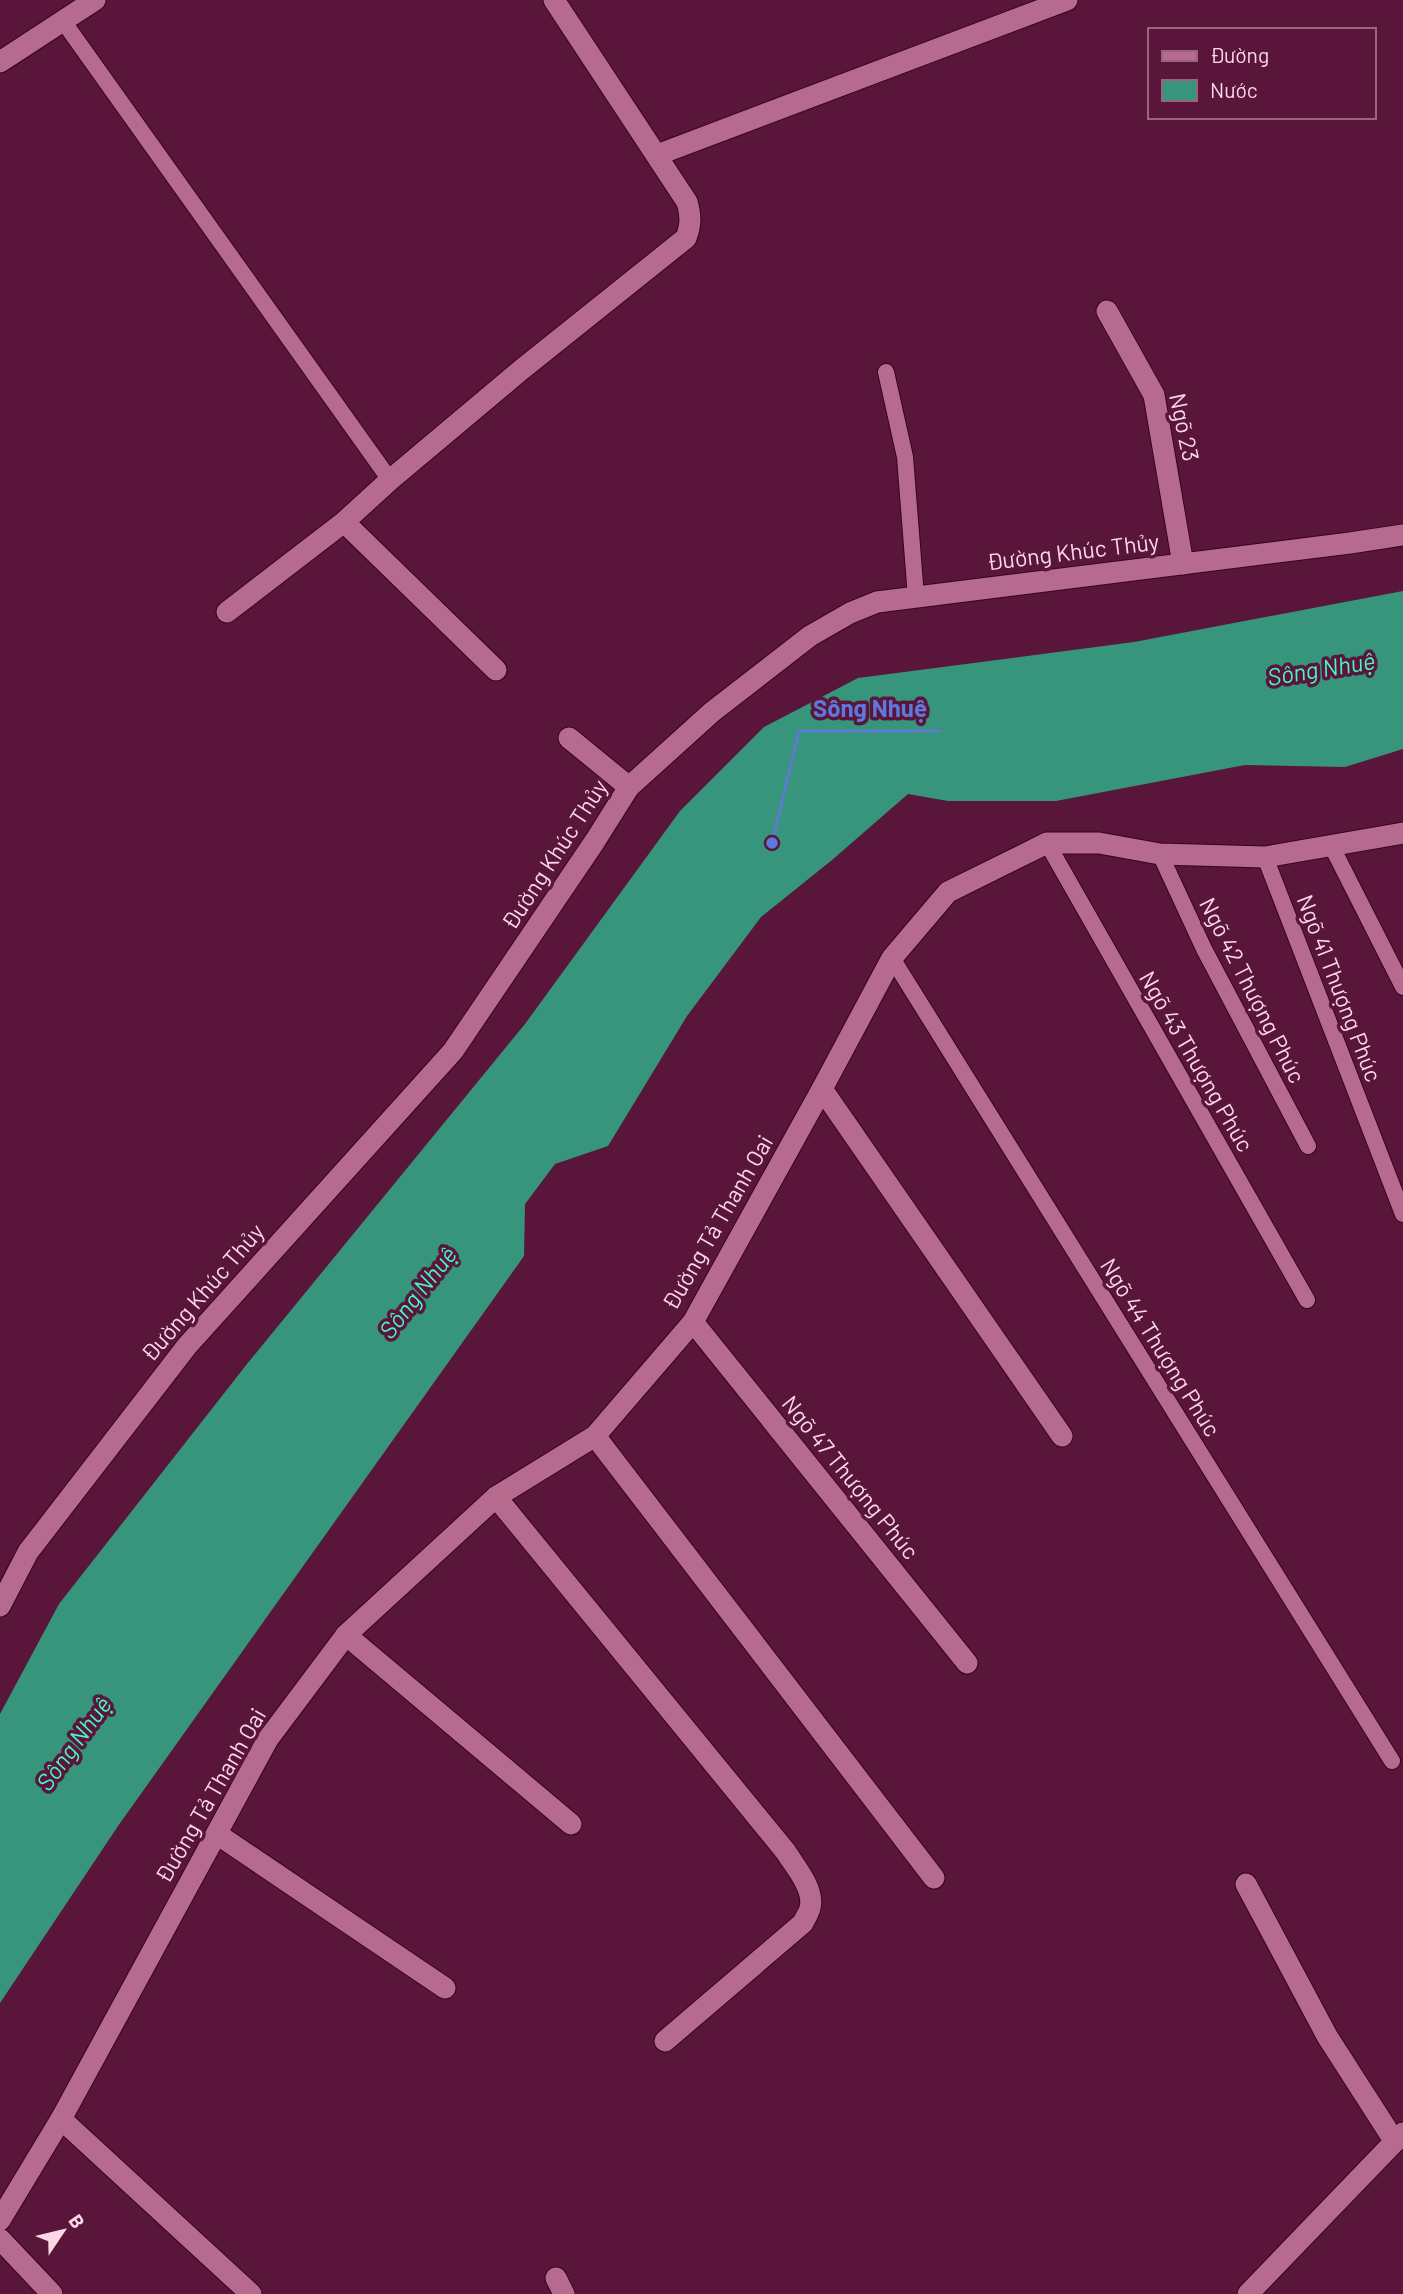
<svg xmlns="http://www.w3.org/2000/svg" width="1403" height="2294" viewBox="0 0 1403 2294" font-family="Barlow,sans-serif">
<style>
.water{fill:#37957b}
.lines{fill:none;stroke-linecap:round;stroke-linejoin:round}
.lane-casing{stroke:#360420;stroke-width:18}
.street-casing{stroke:#360420;stroke-width:23}
.secondary-casing{stroke:#360420;stroke-width:23}
.lane{stroke:#b66a8d;stroke-width:16}
.street{stroke:#b66a8d;stroke-width:21}
.secondary{stroke:#b66a8d;stroke-width:21}
.labels{text-anchor:middle;dominant-baseline:central;stroke-width:7;stroke-linejoin:round;paint-order:stroke}
.street-label{font-size:23px;fill:#fbd8e6;stroke:#59163a}
.water-label{font-size:24px;font-style:italic;fill:#46f6c9;stroke:#59163a}
.leader{fill:none;stroke:#6077dc;stroke-width:2.5}
.callout-dot{fill:#6077dc;stroke:#59163a;stroke-width:2.5}
.callout-label{font-size:24px;text-anchor:middle;font-weight:bold;fill:#6077dc;stroke:#59163a;stroke-width:7;stroke-linejoin:round;paint-order:stroke}
</style>
<rect width="100%" height="100%" fill="#59163a"/>
<path class="water" d="M1403,591v158l-58,18 -100,-2 -189,36h-108l-40,-7 -76,66 -71,57 -74,99 -79,130 -53,18 -30,40 -1,52 -406,570 -118,177v-289l59,-110 188,-240 278,-340 155,-213 84,-84 94,-49 276,-36z"/>
<g class="lines">
<defs>
<path id="lane" d="M63,21l327,459
M886,372l19,85 11,140
M1047,843l260,457
M1331,845l72,142
M1160,854l44,95 104,197
M1265,857l138,357
M892,958l500,803"/>
<path id="street" d="M0,62l95,-62
M657,155l410,-155
M1107,311l47,84 29,169
M344,522l152,148
M227,612l117,-90 46,-42 131,-110 165,-132c5,-13 5,-22 1,-36l-133,-202
M569,738l60,49
M822,1089l240,347
M693,1322l274,341
M595,1436l339,442
M496,1497l290,355c9,15 29,37 24,56 -1,5 -5,10 -7,15l-138,118
M346,1635l225,189
M217,1834l228,154
M1246,1884l81,152 68,106
M61,2119l190,175
M0,2239l52,55
M556,2278l8,16
M1248,2294l155,-161"/>
<path id="secondary" d="M0,1606l28,-54 159,-206 266,-295 142,-210 34,-54 83,-75 98,-76 40,-23 27,-11 473,-59 53,-8
M0,2220l61,-101 207,-380 78,-104 150,-138 99,-61 98,-114 129,-233 70,-131 56,-66 99,-49h52l61,11 105,3 138,-24"/>
</defs>
<use href="#lane" class="lane-casing"/>
<use href="#street" class="street-casing"/>
<use href="#secondary" class="secondary-casing"/>
<use href="#lane" class="lane"/>
<use href="#street" class="street"/>
<use href="#secondary" class="secondary"/>
</g>
<g class="labels">
<g class="street-label">
<text transform="translate(1185 427) rotate(78)">Ngõ 23</text>
<text transform="translate(1073 551) rotate(-7)">Đường Khúc Thủy</text>
<text transform="translate(554 854) rotate(-57)">Đường Khúc Thủy</text>
<text transform="translate(1340 988) rotate(69)">Ngõ 41 Thượng Phúc</text>
<text transform="translate(1253 990) rotate(63)">Ngõ 42 Thượng Phúc</text>
<text transform="translate(1197 1061) rotate(60)">Ngõ 43 Thượng Phúc</text>
<text transform="translate(717 1222) rotate(-60)">Đường Tả Thanh Oai</text>
<text transform="translate(202 1292) rotate(-49)">Đường Khúc Thủy</text>
<text transform="translate(1161 1347) rotate(58)">Ngõ 44 Thượng Phúc</text>
<text transform="translate(851 1477) rotate(51)">Ngõ 47 Thượng Phúc</text>
<text transform="translate(210 1795) rotate(-60)">Đường Tả Thanh Oai</text>
</g>
<g class="water-label">
<text transform="translate(1321 668) rotate(-9)">Sông Nhuệ</text>
<text transform="translate(417 1292) rotate(-52)">Sông Nhuệ</text>
<text transform="translate(73 1743) rotate(-54)">Sông Nhuệ</text>
</g>
</g>
<path class="leader" d="M772 843L799 731H941"/>
<circle class="callout-dot" cx="772" cy="843" r="7"/>
<g class="callout-label">
<text x="870" y="717">Sông Nhuệ</text>
</g>
<rect x="1148" y="28" width="228" height="91" fill="#59163a" stroke="#9a647f" stroke-width="2"/>
<rect x="1162" y="51" width="35" height="10" fill="#b66a8d" stroke="#9a647f" stroke-width="2"/>
<text x="1210" y="63" font-size="21" fill="#fbd8e6">Đường</text>
<rect x="1162" y="80" width="35" height="21" fill="#37957b" stroke="#9a647f" stroke-width="2"/>
<text x="1210" y="98" font-size="21" fill="#fbd8e6">Nước</text>
<g transform="translate(63 2231) rotate(55)" stroke="#59163a" stroke-width="5" paint-order="stroke">
<path d="M0-5L12 26L0 18L-12 26Z" fill="#fbd8e6"/>
<text y="-10" font-size="19" font-weight="bold" text-anchor="middle" fill="#fbd8e6">B</text>
</g>
</svg>
